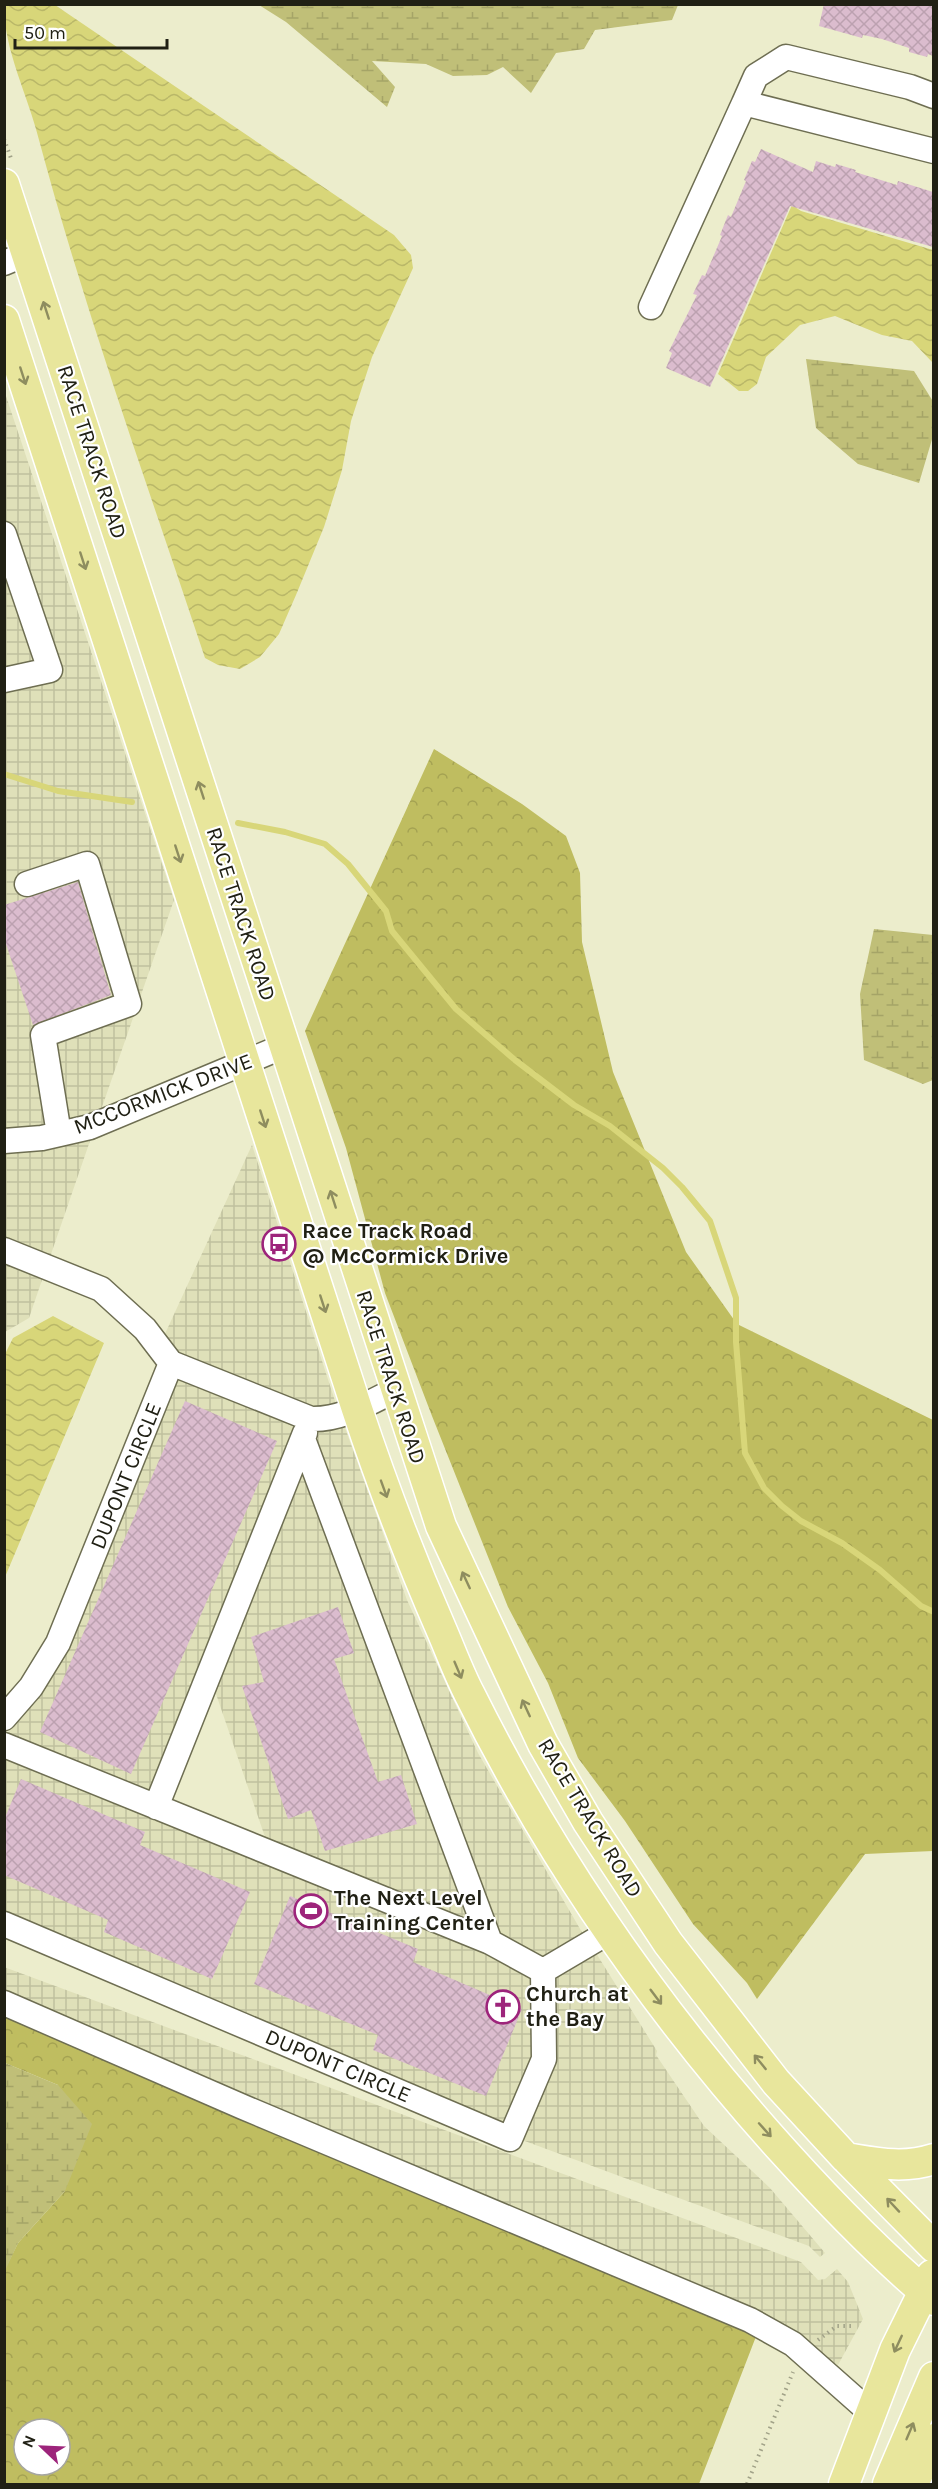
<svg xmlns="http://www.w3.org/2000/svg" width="938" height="2489" viewBox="0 0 938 2489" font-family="Karla,sans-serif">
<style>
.industrial{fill:url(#industrial-grid)}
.forest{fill:url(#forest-crowns);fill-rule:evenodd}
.wetland{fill:url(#wetland-marsh)}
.water{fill:url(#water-waves)}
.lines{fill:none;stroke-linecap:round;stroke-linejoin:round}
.stream{stroke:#d8d679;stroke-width:6}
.building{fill:url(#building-cross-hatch)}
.minor-casing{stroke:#6e6e52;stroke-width:27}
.major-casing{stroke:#fff;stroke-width:33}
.path{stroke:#a1a288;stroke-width:4;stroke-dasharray:1.5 4.5;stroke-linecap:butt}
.minor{stroke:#fff;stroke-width:24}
.major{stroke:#e8e69c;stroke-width:30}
.oneway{stroke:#8e8d5f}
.labels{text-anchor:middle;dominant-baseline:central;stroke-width:4.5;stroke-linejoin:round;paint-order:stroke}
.street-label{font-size:22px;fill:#202014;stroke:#fff}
.poi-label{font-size:22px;font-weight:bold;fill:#202014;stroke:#fff;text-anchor:start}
</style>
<defs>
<pattern id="industrial-grid" width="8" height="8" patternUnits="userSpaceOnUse" patternTransform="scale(1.5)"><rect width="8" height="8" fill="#dfe0b9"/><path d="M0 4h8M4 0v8" fill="none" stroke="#bfc09e"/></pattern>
<pattern id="forest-crowns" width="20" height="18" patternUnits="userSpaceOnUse" patternTransform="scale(1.5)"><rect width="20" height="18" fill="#bfbd60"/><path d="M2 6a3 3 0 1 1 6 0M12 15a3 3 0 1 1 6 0" fill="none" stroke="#a4a252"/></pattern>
<pattern id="wetland-marsh" width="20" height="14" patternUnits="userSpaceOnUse" patternTransform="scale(1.5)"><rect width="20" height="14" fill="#c0bf78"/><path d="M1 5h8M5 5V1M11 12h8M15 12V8" fill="none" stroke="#a5a467"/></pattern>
<pattern id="water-waves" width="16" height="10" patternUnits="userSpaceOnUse" patternTransform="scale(1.5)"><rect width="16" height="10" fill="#d8d679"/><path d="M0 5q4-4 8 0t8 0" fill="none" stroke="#b9b768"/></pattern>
<pattern id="building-cross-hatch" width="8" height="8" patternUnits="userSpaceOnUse" patternTransform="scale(1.5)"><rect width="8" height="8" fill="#dbbcce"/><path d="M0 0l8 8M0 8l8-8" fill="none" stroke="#bca1b0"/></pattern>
</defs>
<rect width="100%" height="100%" fill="#ecedcc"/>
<path class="industrial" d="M4,390l170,510 -73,210 -16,7 -45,10 -36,3z
M91,1138l-41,119 -45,-18 -1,-87z
M252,1145l84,259 -23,4 -135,-54 -14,-18z
M8,1263l35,14 -14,41 -24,14 -1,-62z
M178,1377l119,47 -103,257 -5,1 2,7 -43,105 -142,-59 35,-42 28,-45z
M344,1425l63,175 71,153 105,181 -41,24 -43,-23 -182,-494 3,-11h10z
M304,1472l167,452 -205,-84 -51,-149z
M4,1757l244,98 2,5 7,-2 229,94 46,24v80l-29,68 -498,-211z
M596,1953l61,98 -1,4 48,71 66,62 55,65 -5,4 -11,-11 -287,-106 33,-163z
M4,1967l797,295 17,18 7,-1 12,-10 11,13 15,37 -25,46 -76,-44 -757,-309z"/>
<path class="forest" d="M434,749l88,55 44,32 14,37 2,69 31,130 73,180 51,72 196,96v431l-68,3 -108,145 -10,-16 -54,-59 -68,-103 -47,-63 -30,-75 -40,-76 -76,-191 -47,-123 -39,-145 -41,-117z
M5,2012l757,309 -63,163h-694l-1,-213 14,-28 47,-52 -7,-106 -53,-22zM24,2429h36v36h-36z"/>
<path class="wetland" d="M259,5h419l-6,15 -77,10 -11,19 -28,4 -25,40 -28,-26 -16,8 -34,1 -27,-12 -54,-3 23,26 -8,20 -101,-85z
M806,359l108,12 20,32 -1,33 -14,47 -61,-19 -42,-36z
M874,929l59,6v145l-10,4 -59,-24 -4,-66z
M5,2063l53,22 34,39 -27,67 -47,52 -13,28z"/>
<path class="water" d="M4,5h51l339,230 17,20 2,13 -41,89 -21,64 -9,49 -18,57 -28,68 -17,39 -19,23 -20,12 -22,-4 -13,-7c-57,-172 -119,-343 -166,-518 -11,-45 -35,-89 -35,-135z
M792,205l9,6 132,39v113l-21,-22 -30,-6 -47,-19 -35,9 -34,32 -9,27 -9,7h-9l-21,-17z
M53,1316l51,27 -99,234v-223l8,-16z"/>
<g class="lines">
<path class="stream" d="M4,774l54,17 74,11
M238,823l47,9 40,12 23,20 38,47 6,20 64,78 59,51 59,45 36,21 53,42 19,19 28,34 26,77v44l9,111 19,35 18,18 19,15 41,22 38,27 41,36 13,6"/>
</g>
<path class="building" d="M824,4h109v52l-5,-2 -1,3 -18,-5v-4l-27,-9 -19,-4 -1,3 -43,-12z
M761,149l52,23 3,-11 19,6 1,-3 20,6 -1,2 42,13 1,-4 35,11v55l-143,-41 -80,181 -44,-19 6,-15 -3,-2 28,-56 -4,-1 9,-19 3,1 17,-40 -2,-1 8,-20 3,2 15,-36 -2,-1 8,-19 3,1z
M78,882l33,113 -78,30 -29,-87v-33z
M185,1401l92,40 -146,333 -91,-42z
M338,1607l16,46 -20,6 44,123 23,-7 16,49 -92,27 -14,-41 -23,9 -46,-133 22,-4 -13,-45z
M21,1779l124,53 -5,13 110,47 -38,87 -108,-47 4,-12 -104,-45v-55z
M290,1896l128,53 -5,13 109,47 -36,87 -113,-46 5,-15 -124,-51z"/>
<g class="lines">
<defs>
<path id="minor" d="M744,103l12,-27 30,-19 124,30 24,9
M4,263l24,-10
M651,307l93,-204 190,48
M4,534l46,136 -46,10
M27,884l60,-20 42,140 -86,31 16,99
M4,1141l38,-3 48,-11 194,-81
M4,1250l97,39 44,40 26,34
M303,1439l187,503
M4,1718l27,-31 27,-44 113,-280 140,56c30,1 58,-16 84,-29
M4,1745l486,197 53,29
M156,1807l149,-374
M4,1924l506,215 34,-80 -1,-88 66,-39
M4,2003l239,104 507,213 43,24 78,69"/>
<path id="major" d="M4,184l437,1342 102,218 45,78 80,121 108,139 70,76 88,89
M4,320l353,1089c25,75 53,149 85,222 9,21 17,43 28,64 83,167 189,319 314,457 47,52 96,103 150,148
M846,2158c31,5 57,11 88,1
M844,2484l51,-134 37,-75
M888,2484l46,-107
M913,2484l21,-45"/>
</defs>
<use href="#minor" class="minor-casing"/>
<use href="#major" class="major-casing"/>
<path class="path" d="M4,139l8,22
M818,2340l19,-14h16
M747,2484l46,-112"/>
<use href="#minor" class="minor"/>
<use href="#major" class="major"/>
</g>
<defs><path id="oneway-shaft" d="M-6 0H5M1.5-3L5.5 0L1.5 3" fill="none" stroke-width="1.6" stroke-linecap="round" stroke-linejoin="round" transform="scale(1.5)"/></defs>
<g class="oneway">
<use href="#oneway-shaft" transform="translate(46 310) rotate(-108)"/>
<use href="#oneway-shaft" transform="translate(23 376) rotate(72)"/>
<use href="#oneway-shaft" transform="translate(83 561) rotate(72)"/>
<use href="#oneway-shaft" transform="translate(201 790) rotate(-108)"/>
<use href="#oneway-shaft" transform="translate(178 854) rotate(72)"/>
<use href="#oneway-shaft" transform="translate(263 1119) rotate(72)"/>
<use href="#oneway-shaft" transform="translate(333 1199) rotate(-108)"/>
<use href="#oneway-shaft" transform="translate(323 1304) rotate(72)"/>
<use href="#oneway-shaft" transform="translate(384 1489) rotate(70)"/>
<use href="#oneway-shaft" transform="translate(466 1580) rotate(-115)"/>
<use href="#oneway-shaft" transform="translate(458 1670) rotate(67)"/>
<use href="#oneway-shaft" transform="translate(526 1708) rotate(-115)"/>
<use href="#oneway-shaft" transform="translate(656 1997) rotate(53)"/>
<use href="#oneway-shaft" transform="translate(760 2062) rotate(-129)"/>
<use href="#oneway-shaft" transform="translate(765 2130) rotate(48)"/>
<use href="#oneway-shaft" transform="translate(893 2205) rotate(-133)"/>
<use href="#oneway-shaft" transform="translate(898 2344) rotate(115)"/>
<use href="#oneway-shaft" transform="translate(910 2431) rotate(-67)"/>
</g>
<defs>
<symbol id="bus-ring" viewBox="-11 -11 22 22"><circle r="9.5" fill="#fff" stroke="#9d247b" stroke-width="1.5"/><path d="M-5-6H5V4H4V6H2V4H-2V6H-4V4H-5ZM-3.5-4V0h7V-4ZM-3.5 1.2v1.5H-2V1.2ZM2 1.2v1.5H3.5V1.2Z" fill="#9d247b"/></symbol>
<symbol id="stadium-ring" viewBox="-11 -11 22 22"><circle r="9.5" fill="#fff" stroke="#9d247b" stroke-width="1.5"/><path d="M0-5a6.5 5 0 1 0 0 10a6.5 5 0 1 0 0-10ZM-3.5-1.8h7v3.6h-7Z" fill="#9d247b"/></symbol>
<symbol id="church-ring" viewBox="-11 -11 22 22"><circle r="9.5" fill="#fff" stroke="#9d247b" stroke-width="1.5"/><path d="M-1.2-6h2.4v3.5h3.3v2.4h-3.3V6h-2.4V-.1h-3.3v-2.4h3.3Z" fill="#9d247b"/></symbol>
</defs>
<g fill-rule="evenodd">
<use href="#bus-ring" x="260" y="1225" width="38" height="38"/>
<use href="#stadium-ring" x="292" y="1892" width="38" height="38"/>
<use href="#church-ring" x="484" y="1988" width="38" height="38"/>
</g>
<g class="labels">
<g class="street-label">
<text transform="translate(92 452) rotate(72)">RACE TRACK ROAD</text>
<text transform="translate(241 914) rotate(72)">RACE TRACK ROAD</text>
<text transform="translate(163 1094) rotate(-21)">MCCORMICK DRIVE</text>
<text transform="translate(391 1377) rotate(72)">RACE TRACK ROAD</text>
<text transform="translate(126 1476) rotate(-68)">DUPONT CIRCLE</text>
<text transform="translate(590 1818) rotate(59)">RACE TRACK ROAD</text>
<text transform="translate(338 2066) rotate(23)">DUPONT CIRCLE</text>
</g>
<g class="poi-label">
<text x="302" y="1231">Race Track Road<tspan x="302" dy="25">@ McCormick Drive</tspan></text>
<text x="334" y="1898">The Next Level<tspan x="334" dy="25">Training Center</tspan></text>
<text x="526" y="1994">Church at<tspan x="526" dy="25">the Bay</tspan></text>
</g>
</g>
<rect width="938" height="2489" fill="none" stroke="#202014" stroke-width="12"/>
<g transform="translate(42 2447) rotate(293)"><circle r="28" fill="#ffffff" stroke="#a6a6a1" stroke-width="1.5"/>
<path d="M0-4.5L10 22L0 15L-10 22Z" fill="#9d247b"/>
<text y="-9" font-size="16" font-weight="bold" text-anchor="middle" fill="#202014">N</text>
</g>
<path d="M15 39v9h152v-9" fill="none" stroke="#202014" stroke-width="3"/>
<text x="24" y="39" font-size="18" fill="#202014" stroke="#ffffff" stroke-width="4.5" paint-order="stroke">50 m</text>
</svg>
